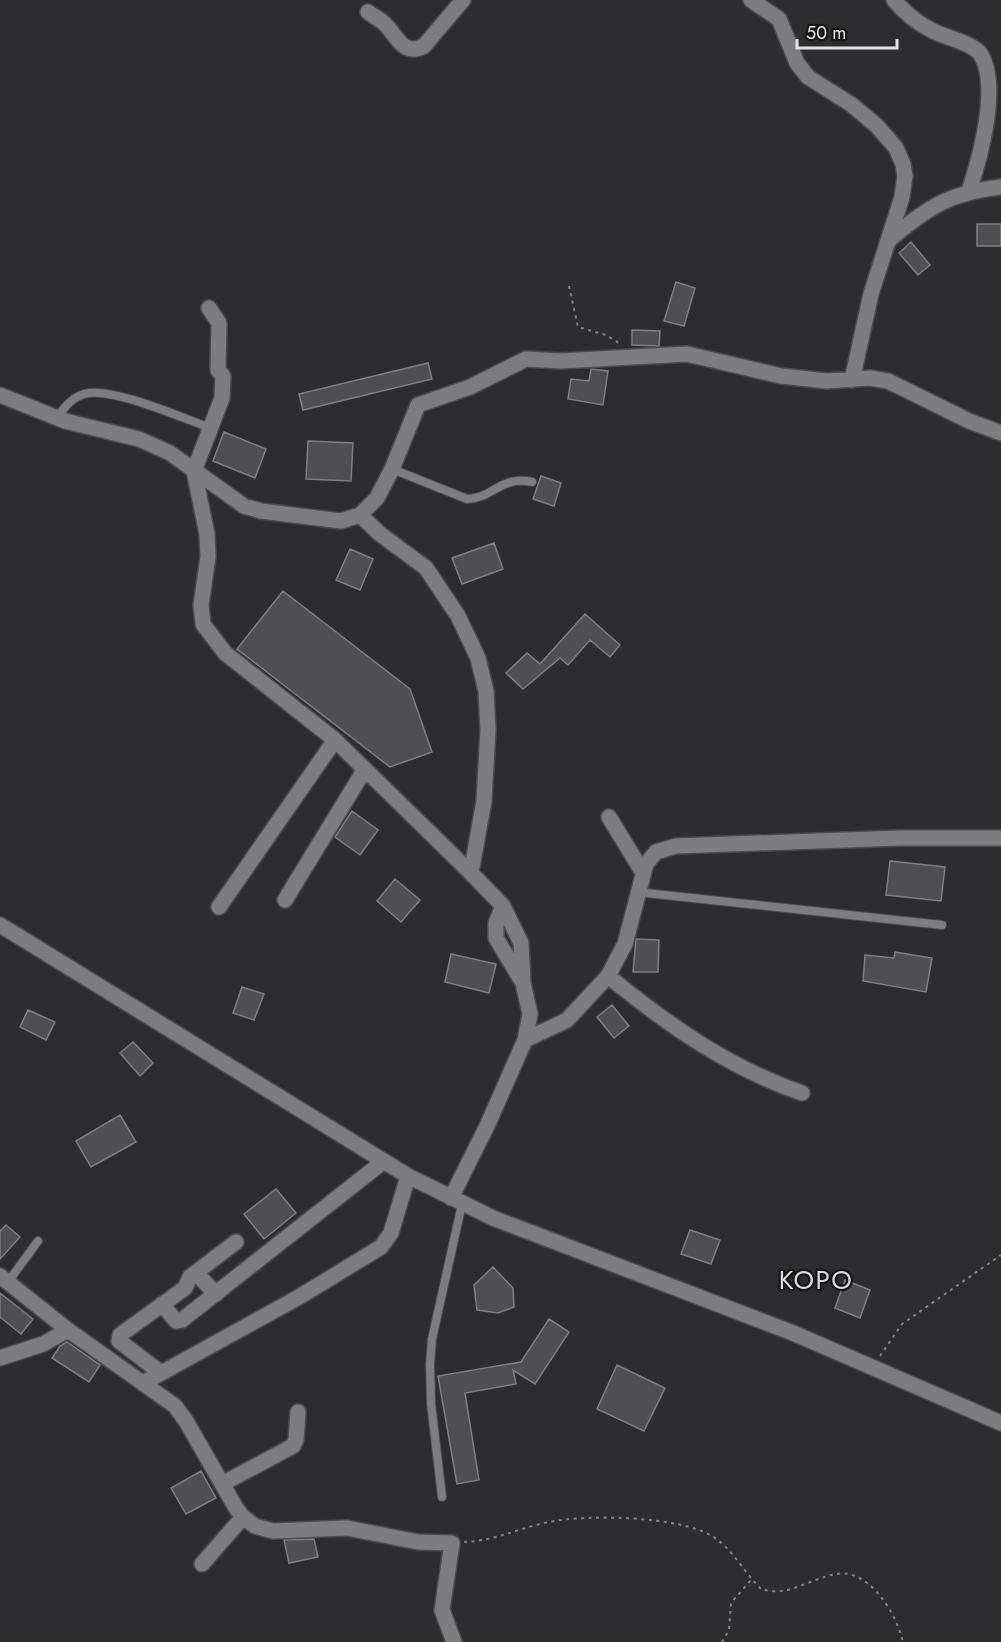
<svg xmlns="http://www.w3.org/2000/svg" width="1001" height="1642" viewBox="0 0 1001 1642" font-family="Jost,sans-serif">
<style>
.building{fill:#504d54;stroke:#817e85;stroke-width:1.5}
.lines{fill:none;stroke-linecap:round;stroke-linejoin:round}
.service-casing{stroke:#4c4a4e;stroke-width:10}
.minor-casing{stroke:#4c4a4e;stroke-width:18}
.path{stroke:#878589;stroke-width:2;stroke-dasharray:3 4.5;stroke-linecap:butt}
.service{stroke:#7e7b82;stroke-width:8}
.minor{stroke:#7e7b82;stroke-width:15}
.labels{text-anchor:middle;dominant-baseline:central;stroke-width:4.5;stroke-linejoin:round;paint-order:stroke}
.quarter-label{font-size:26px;letter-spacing:1.5px;fill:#dbd8df;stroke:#161517}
</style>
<rect width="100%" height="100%" fill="#2e2c31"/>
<path class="building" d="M977,224h24v22h-24z
M911,242l19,23 -12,10 -19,-22z
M676,282l19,6 -11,38 -20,-5z
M632,330l28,1 -1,15 -27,-1z
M428,363l4,16 -129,31 -4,-16z
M591,369l17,2 -5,34 -35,-6 3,-20 18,2z
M224,432l42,17 -11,29 -42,-17z
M308,441l45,2 -2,38 -45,-2z
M541,476l20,7 -7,23 -21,-7z
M494,543l9,26 -41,15 -10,-26z
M350,549l23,10 -13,31 -24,-10z
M283,591l127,98 22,63 -42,15 -153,-118z
M585,614l35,31 -10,12 -20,-17 -22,25 -8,-7 -37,31 -17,-16 21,-20 13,11z
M352,811l26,19 -18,25 -25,-18z
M890,861l55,6 -4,34 -55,-6z
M395,879l25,21 -19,22 -24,-21z
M636,939l23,1 -1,32h-25z
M895,952l37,6 -6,34 -63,-11 2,-26 29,3z
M451,954l45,10 -7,29 -44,-11z
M242,987l22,7 -10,26 -21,-7z
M612,1005l17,21 -15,12 -17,-21z
M28,1010l27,12 -9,18 -26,-13z
M133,1042l20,21 -13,13 -20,-23z
M120,1115l16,27 -45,25 -15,-26z
M276,1189l20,24 -32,26 -20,-25z
M6,1225l14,12 -20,22v-28z
M690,1230l30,10 -9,24 -30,-10z
M493,1267l20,21 1,19 -16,6 -21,-3 -3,-25z
M845,1280l25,10 -10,28 -25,-10z
M0,1293l33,26 -12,15 -21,-17z
M549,1319l20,13 -34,52 -22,-14 3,14 -51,9 14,87 -22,4 -19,-108 83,-14z
M67,1342l33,23 -11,17 -37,-24 8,-12z
M617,1365l48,23 -21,43 -47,-22z
M201,1471l15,27 -30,16 -15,-26z
M314,1539l4,18 -29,6 -5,-23z"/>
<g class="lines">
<defs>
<path id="service" d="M57,418c8,-12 17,-23 32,-25 28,-4 93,25 122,35
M392,469l75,30c27,-1 34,-24 65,-17
M637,892l305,33
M8,1282l30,-41
M442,1497l-11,-94 -1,-39 2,-25 30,-135"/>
<path id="minor" d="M751,0l28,19 18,44 11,14 44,28 25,21 19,22 7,16 2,12 -3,21 -31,97 -19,86
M894,0c10,12 25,24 39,31 14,7 34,10 46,21 22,30 2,103 -10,139
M368,12c5,4 12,7 17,12 12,12 18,33 39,22l39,-46
M889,240c39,-33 60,-47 112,-53
M209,308l10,15 -1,47 5,6 -1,22 -28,73 13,63 1,23 -7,48 2,19 22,29 110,87 136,133 32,33 18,37 2,40 7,31 -5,26 -38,86 -36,72
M0,395l65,26 74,18 31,14 74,53 17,5 80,10 19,-6 17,-17 15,-29 26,-64 52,-18 56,-28 35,2 126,-7 94,22 46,5 43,-3 18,3 81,40 32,12
M360,515l20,19 46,34 32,48 20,42 8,33 2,39 -4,71 -13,72
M609,817l33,54
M285,900l80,-131
M503,906l-7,17v15l27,45
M219,907l116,-167
M0,925l408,251 85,42 300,115 208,90
M608,976c60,49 121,92 194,117
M525,1040l42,-20 41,-44 17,-32 21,-80 10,-12 20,-6 224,-8h101
M196,1273l20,21
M0,1276l68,54 107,76 11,15 50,87 7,9 12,9 18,5 74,-3 71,14 34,1 -10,67 12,32
M162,1304l14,17 6,-1 202,-159
M0,1358l43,-14 25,-14
M161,1373l-42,-32 1,-6 65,-47 5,-11 46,-35
M145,1382l154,-85 82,-50 10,-14 17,-57
M222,1484l71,-38 3,-6 2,-28
M202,1564l41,-47"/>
</defs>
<use href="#service" class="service-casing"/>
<use href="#minor" class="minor-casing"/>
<path class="path" d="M569,286l9,41 28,8 13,8
M880,1356l22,-32 99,-69
M464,1542c31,-1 55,-14 85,-20 38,-8 130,-6 163,14 21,13 33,38 50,54 6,0 13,2 19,1 20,-2 48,-21 68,-17 28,7 48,43 54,68
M722,1642l7,-12 2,-27 20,-23"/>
<use href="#service" class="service"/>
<use href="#minor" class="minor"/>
</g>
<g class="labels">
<g class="quarter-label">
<text x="816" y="1280">KOPO</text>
</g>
</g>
<path d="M797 39v9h100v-9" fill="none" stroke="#e4e2e6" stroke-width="3"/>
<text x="806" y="39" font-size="18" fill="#e4e2e6" stroke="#161517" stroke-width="4.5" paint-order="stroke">50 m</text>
</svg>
